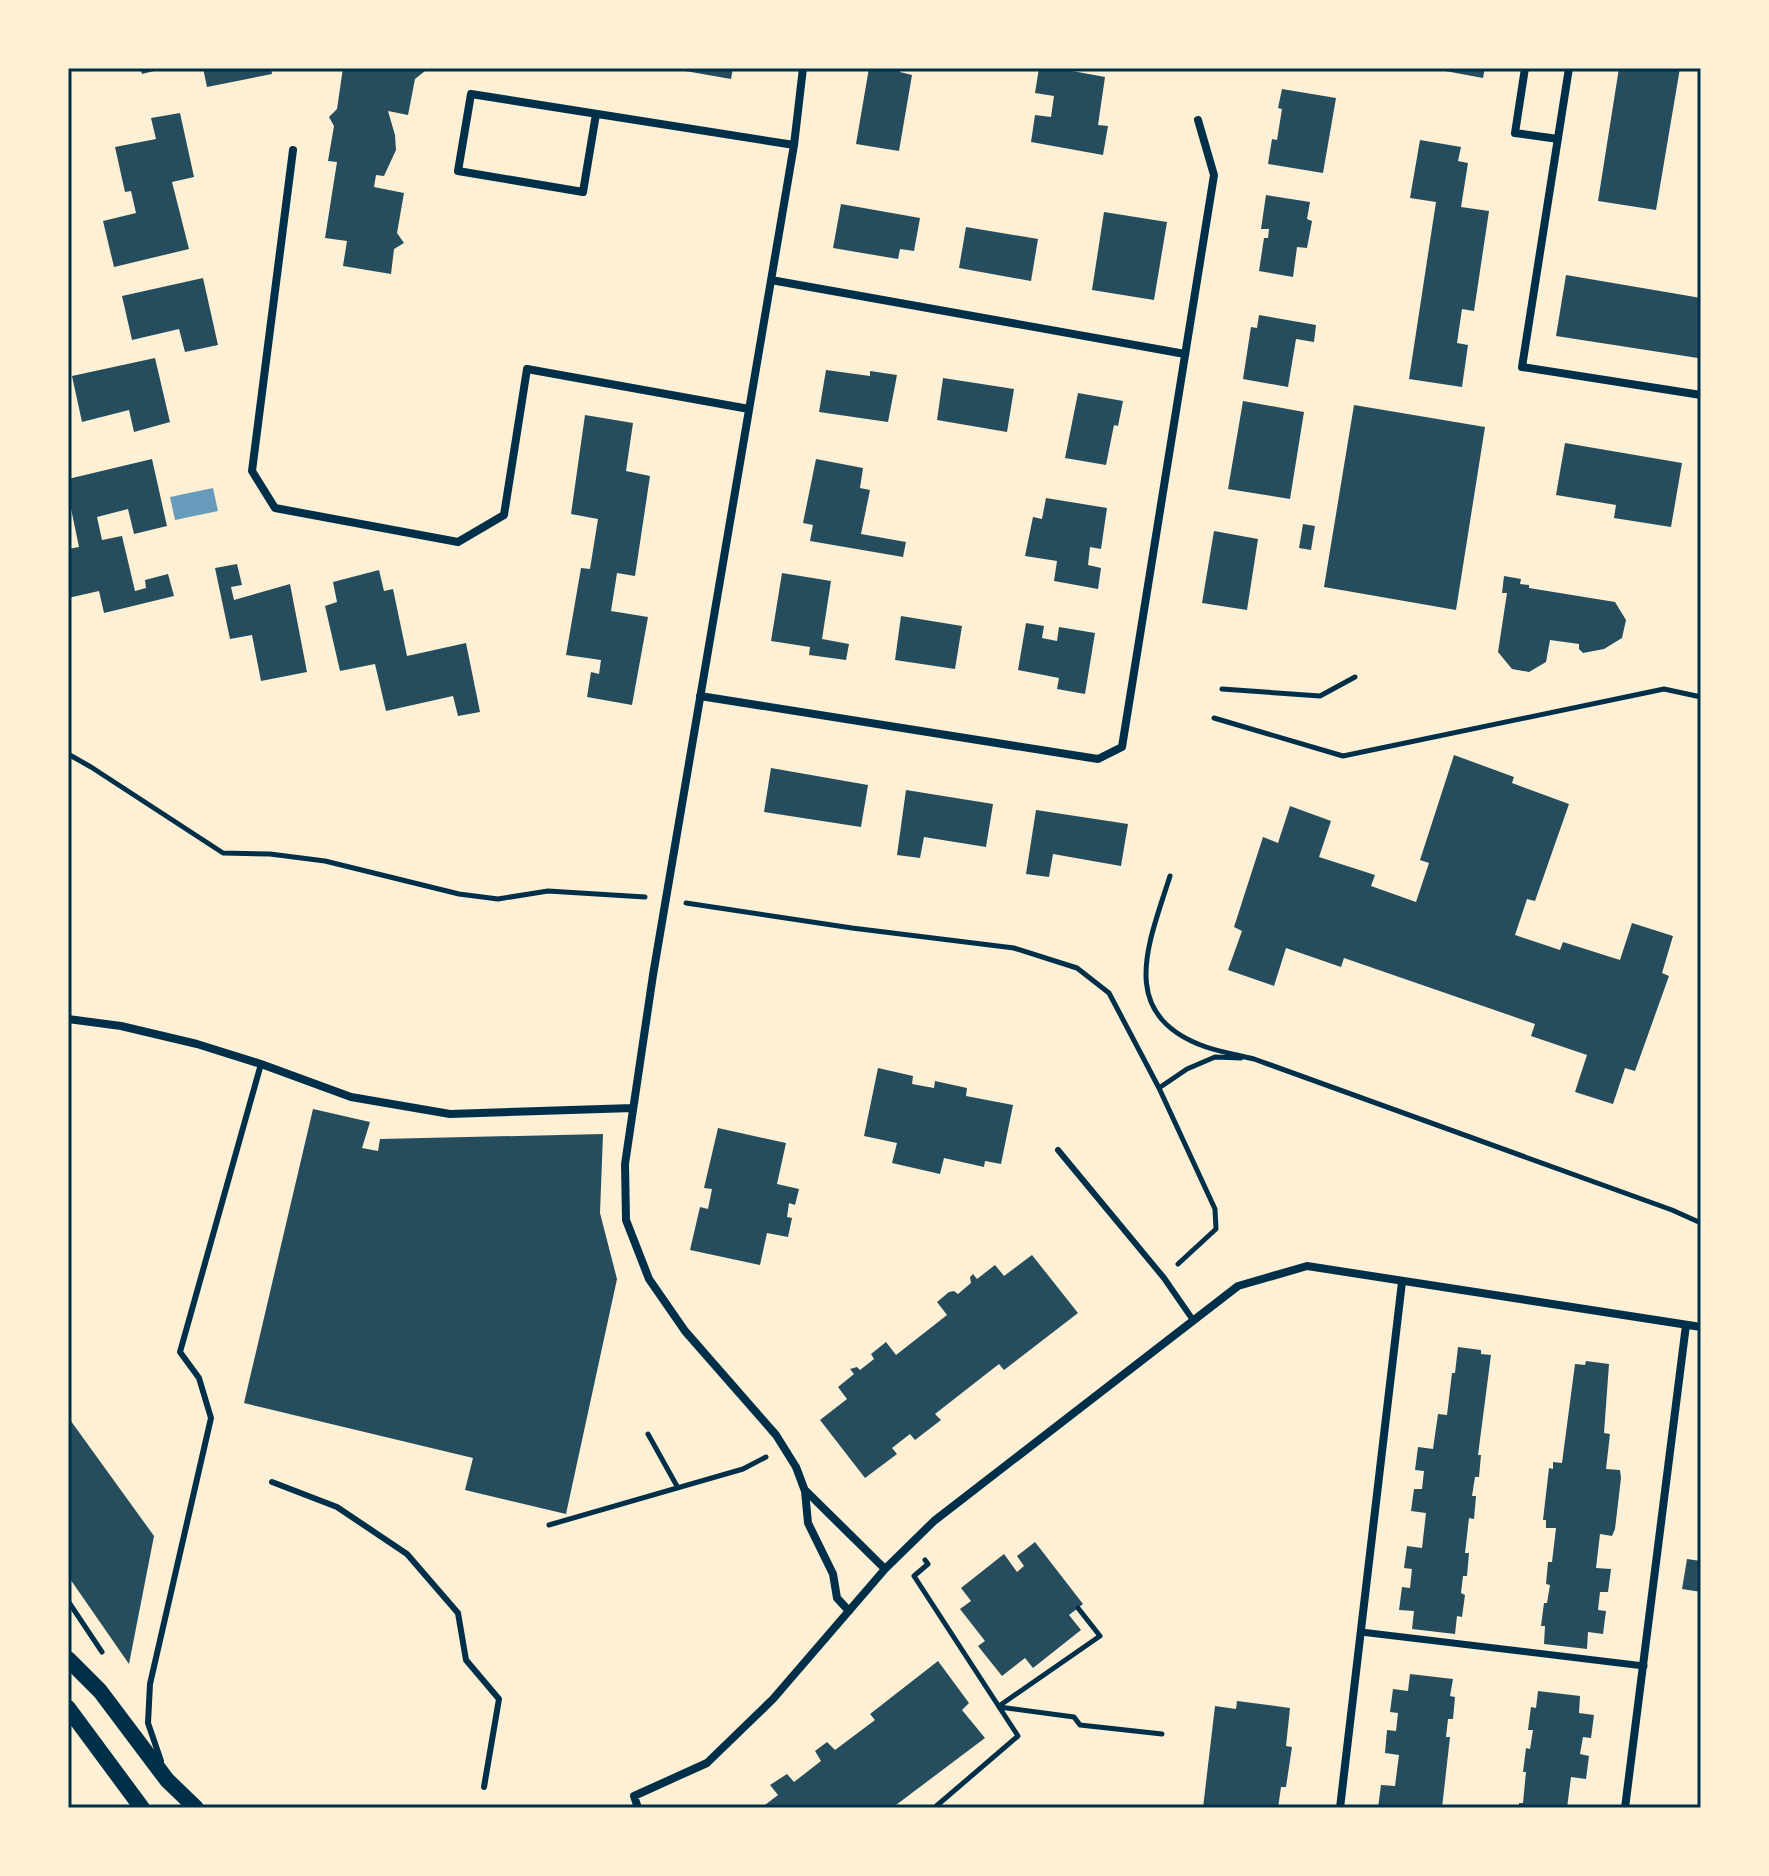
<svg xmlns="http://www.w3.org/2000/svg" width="1769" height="1876" viewBox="0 0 1769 1876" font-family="Roboto,sans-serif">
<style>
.water{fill:#669bbc}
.building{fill:#264d5e}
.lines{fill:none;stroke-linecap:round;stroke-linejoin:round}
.path{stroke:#003049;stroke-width:5}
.service{stroke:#003049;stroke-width:6}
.pedestrian{stroke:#003049;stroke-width:7}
.minor{stroke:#003049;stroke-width:8}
.secondary{stroke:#003049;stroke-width:16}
.neatline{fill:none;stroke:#003049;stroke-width:3}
</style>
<rect width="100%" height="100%" fill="#fdf0d5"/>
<path class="water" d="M213,488l5,23 -43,9 -5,-23z"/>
<path class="building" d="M140,68h22v1l-20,5z
M203,68h68l1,6 -65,13z
M343,68h80l2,3 -10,8 -7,36 -20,-4 7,24 1,15 -12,26 -8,-1 -2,12 30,6 -7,40 7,10 -10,6 -3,25 -48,-8 4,-25 -22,-3 12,-76 -9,-1 6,-35 -5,-9 8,-8z
M668,68h65l-2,11z
M869,68h32l-1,4 12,3 -13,76 -43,-7z
M1039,68h17l49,9 -7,48 10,1 -5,29 -72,-13 4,-27 16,2 3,-21 -19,-3z
M1429,68h56l-2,10z
M1619,68h61l-24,142 -58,-9z
M1282,89l54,9 -13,75 -55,-9 4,-25 5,1 5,-31 -4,-1z
M180,113l14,64 -22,5 17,67 -75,18 -11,-46 33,-8 -5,-22 -6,1 -10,-45 41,-8 -5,-21z
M1420,140l41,7 -3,14 10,2 -7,44 28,4 -15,100 -12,-2 -5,34 11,2 -6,42 -53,-8 27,-177 -26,-4z
M1266,195l44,7 -3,17 5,2 -5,27 -10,-1 -4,30 -34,-6 5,-33h4l1,-9h-8z
M841,204l79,14 -6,33 -14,-2 -2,10 -65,-11z
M1104,212l63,10 -13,78 -62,-10z
M966,227l72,12 -7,42 -72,-13z
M1566,275l135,23v39l-3,21 -142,-22z
M203,278l15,67 -33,7 -6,-23 -47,11 -10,-44z
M1259,315l57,10 -2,17 -18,-3 -8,48 -45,-8 8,-52 6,1z
M155,358l15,64 -36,10 -5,-22 -47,12 -10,-46z
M826,370l44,6v-5l27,4 -9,47 -69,-10z
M943,378l71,11 -7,43 -70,-12z
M1078,393l45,8 -5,25 -4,-1 -8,40 -41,-7z
M1243,401l61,11 -14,87 -62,-10z
M1354,405l131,22 -29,183 -132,-23z
M585,415l48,8 -7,48 24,5 -15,100 -18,-3 -6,38 37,6 -16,88 -45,-8 4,-25 8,2 2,-14 -35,-5 15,-87 9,1 8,-50 -27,-5z
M1565,443l117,20 -11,64 -57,-9 2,-13 -60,-10z
M152,459l15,67 -33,8 -6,-25 -31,8 5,23 20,-4 13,55 11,-3 -1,-8 23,-6 6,22 -70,17 -5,-22 -31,7v-49l11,-2 -11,-53v-15z
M816,459l47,9 -3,20 10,2 -9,44 45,8 -3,15 -93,-16 3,-16 -10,-2z
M1046,498l61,10 -6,41 -11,-2 -2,18 13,3 -3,21 -44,-8 3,-20 -32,-5 8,-39 9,2z
M1303,524l12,2 -4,24 -12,-2z
M1214,531l44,8 -11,71 -45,-7z
M237,564l5,21 -11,2 3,13 56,-16 17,88 -46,9 -9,-46 -22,4 -15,-71z
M379,570l5,21 9,-2 14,67 59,-13 14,69 -22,4 -5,-20 -67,15 -11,-47 -35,7 -15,-65 12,-4 -4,-20z
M782,573l49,8 -9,58 27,5 -3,16 -37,-5 1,-8 -39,-6z
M1504,576l17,3 -1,5 9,1v3l86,14 11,18 -4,18 -18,11 -21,4 -4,-4v-5l-29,-4 -4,22 -17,10 -17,-3 -14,-17 9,-59h-5z
M901,616l61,10 -7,43 -60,-9z
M1026,623l18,3 -2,12 15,3 2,-14 36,6 -10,61 -28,-5 2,-11 -41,-8z
M1454,755l60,22 -2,6 57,21 -34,97 -8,-2 -12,36 45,15 3,-8 57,18 12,-37 41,13 -11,37 7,3 -34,95 -10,-3 -12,36 -38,-12 12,-37 -56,-19 4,-12 -191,-66 -3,9 -55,-19 -12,38 -46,-16 14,-39 -8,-4 29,-90 15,6 12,-37 41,15 -12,36 56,18 -4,11 45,16 13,-39 -9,-3z
M771,768l97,17 -7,42 -97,-15z
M906,790l87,14 -7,43 -62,-10 -4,21 -23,-3z
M1036,810l92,14 -7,42 -68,-12 -4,23 -23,-3z
M878,1068l35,8 -1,8 22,4 1,-7 32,7 -1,8 47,9 -12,59 -16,-3 -1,6 -40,-9 -4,16 -48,-11 5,-20 -33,-7z
M313,1109l57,13 -8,26 16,3 2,-12 223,-5 -3,79 17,66 -51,235 -101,-24 8,-32 -229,-55z
M718,1128l68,15 -9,41 22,5 -4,16 -6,-2 -2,14 5,1 -4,19 -21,-4 -7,32 -70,-15 10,-43 8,2 4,-20 -8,-1z
M1032,1255l46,58 -74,57 -5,-6 -64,50 6,6 -26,20 -5,-6 -18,14 5,6 -32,24 -45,-58 27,-21 -9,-12 16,-13 -4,-5 7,-2 3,3 14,-11 -3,-5 15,-12 10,13 51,-40 -10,-13 12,-10 5,-1 4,3 13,-11 -1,-6 3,-3 4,5 18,-14 9,11z
M1458,1347l23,3v4l10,1 -13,100h3l-2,22h-4l-3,19h4l-2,23 -5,-1 -4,35h4l-2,23h-4l-2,17 4,2 -3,22 -5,-1 -2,18 -43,-5 2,-18 -15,-1 3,-23 8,1 2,-19 -8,-1 3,-22 15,2 4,-35 -15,-2 3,-22h8l2,-18 -9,-1 3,-23 15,2 5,-35 9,1 5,-42h3z
M1586,1361l23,3 -5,69 6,1 -4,35 14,1 1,8 -6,51 -3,7 -12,-2 -4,34 15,1 -3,23h-8l-2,18 8,1 -3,23 -15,-2 -1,17 -43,-5 1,-18h-4l3,-23h3l3,-18 -4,-1 2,-22h4l4,-34h-10v-8h-3l6,-52 4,1v-7l9,1 13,-99 10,1z
M68,1417l86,119 -25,128 -61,-88z
M1035,1542l48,62 -14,11 12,15 -48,38 -8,-10 -23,18 -24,-30 7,-5 -25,-32 11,-8 -10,-13 43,-34 13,18 7,-6 -7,-10z
M1687,1559l14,2v31l-19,-3z
M938,1661l31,42 -7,7 23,28 -93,70h-131l17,-13 -8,-10 17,-11 7,8 27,-21 -6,-10 12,-9 8,8 40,-30 -5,-6z
M1410,1674l43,5 -3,17 5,1 -2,22h-5l-2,18h4l-8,71h-64l3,-23 14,1 4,-31 -14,-2 2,-23 9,1 2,-18 -8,-1 3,-23 15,2z
M1538,1691l42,5 -1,17 15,2 -3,23 -8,-1 -3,17 9,2 -3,23 -15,-2 -4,31h-48v-5h4l3,-31h-3l3,-24 4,1 3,-19h-5l3,-23 5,1z
M1237,1701l53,7 -4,38 6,1 -6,40h-5l-3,21h-75l12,-102 21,3z"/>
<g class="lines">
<path class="path" d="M1222,689l98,7 35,-19
M1214,718l129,38 321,-67 37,8
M68,754l23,13 132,86 47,1 55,7 134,33 39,5 50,-8 97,6
M1170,876c-21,67 -55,139 36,171 15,5 32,8 48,12l418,151 29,13
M686,903l166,25 162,20 63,20 32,25 50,95 56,121 1,20 -38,35
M1159,1088l28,-19 28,-12 26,1
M648,1434l30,54
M549,1525l194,-56 23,-12
M925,1560l3,4 -14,12 104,160 -84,72
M68,1601l34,51
M999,1706l101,-70 -22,-28
M999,1707l75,10 6,8 82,9"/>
<path class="service" d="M1058,1150l106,128 29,42
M272,1482l65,25 70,47 51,59 8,47 33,39 -15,88
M161,1761l-13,-38 2,-39 61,-266 -12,-40 -19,-26 81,-288"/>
<path class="pedestrian" d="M1361,1632l283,34"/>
<path class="minor" d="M803,68l-9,77 -141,830 -28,189 1,56 23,59 36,52 91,104 20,32 9,24 3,32 25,51 4,24 12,13
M1525,68l-10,65 43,6
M1569,68l-47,299 179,28
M596,114l-13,78 -125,-21 13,-77 323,51
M293,150l-41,321 23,37 183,34 46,-27 23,-146 222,40
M771,280l414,74
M700,696l398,63 24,-12 92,-572 -16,-55
M68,1019l53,7 76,18 64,20 90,33 99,17 183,-6
M806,1491l79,78
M638,1808l-4,-12 73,-33 66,-64 112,-130 49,-48 304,-235 69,-20 394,61
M1340,1808l62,-526
M1625,1808l61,-483"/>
<path class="secondary" d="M68,1659l32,32 67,89 29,28
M68,1708l74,100"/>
</g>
<rect width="1769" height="1876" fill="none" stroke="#fdf0d5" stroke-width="140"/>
<rect x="70" y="70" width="1629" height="1736" class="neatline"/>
</svg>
